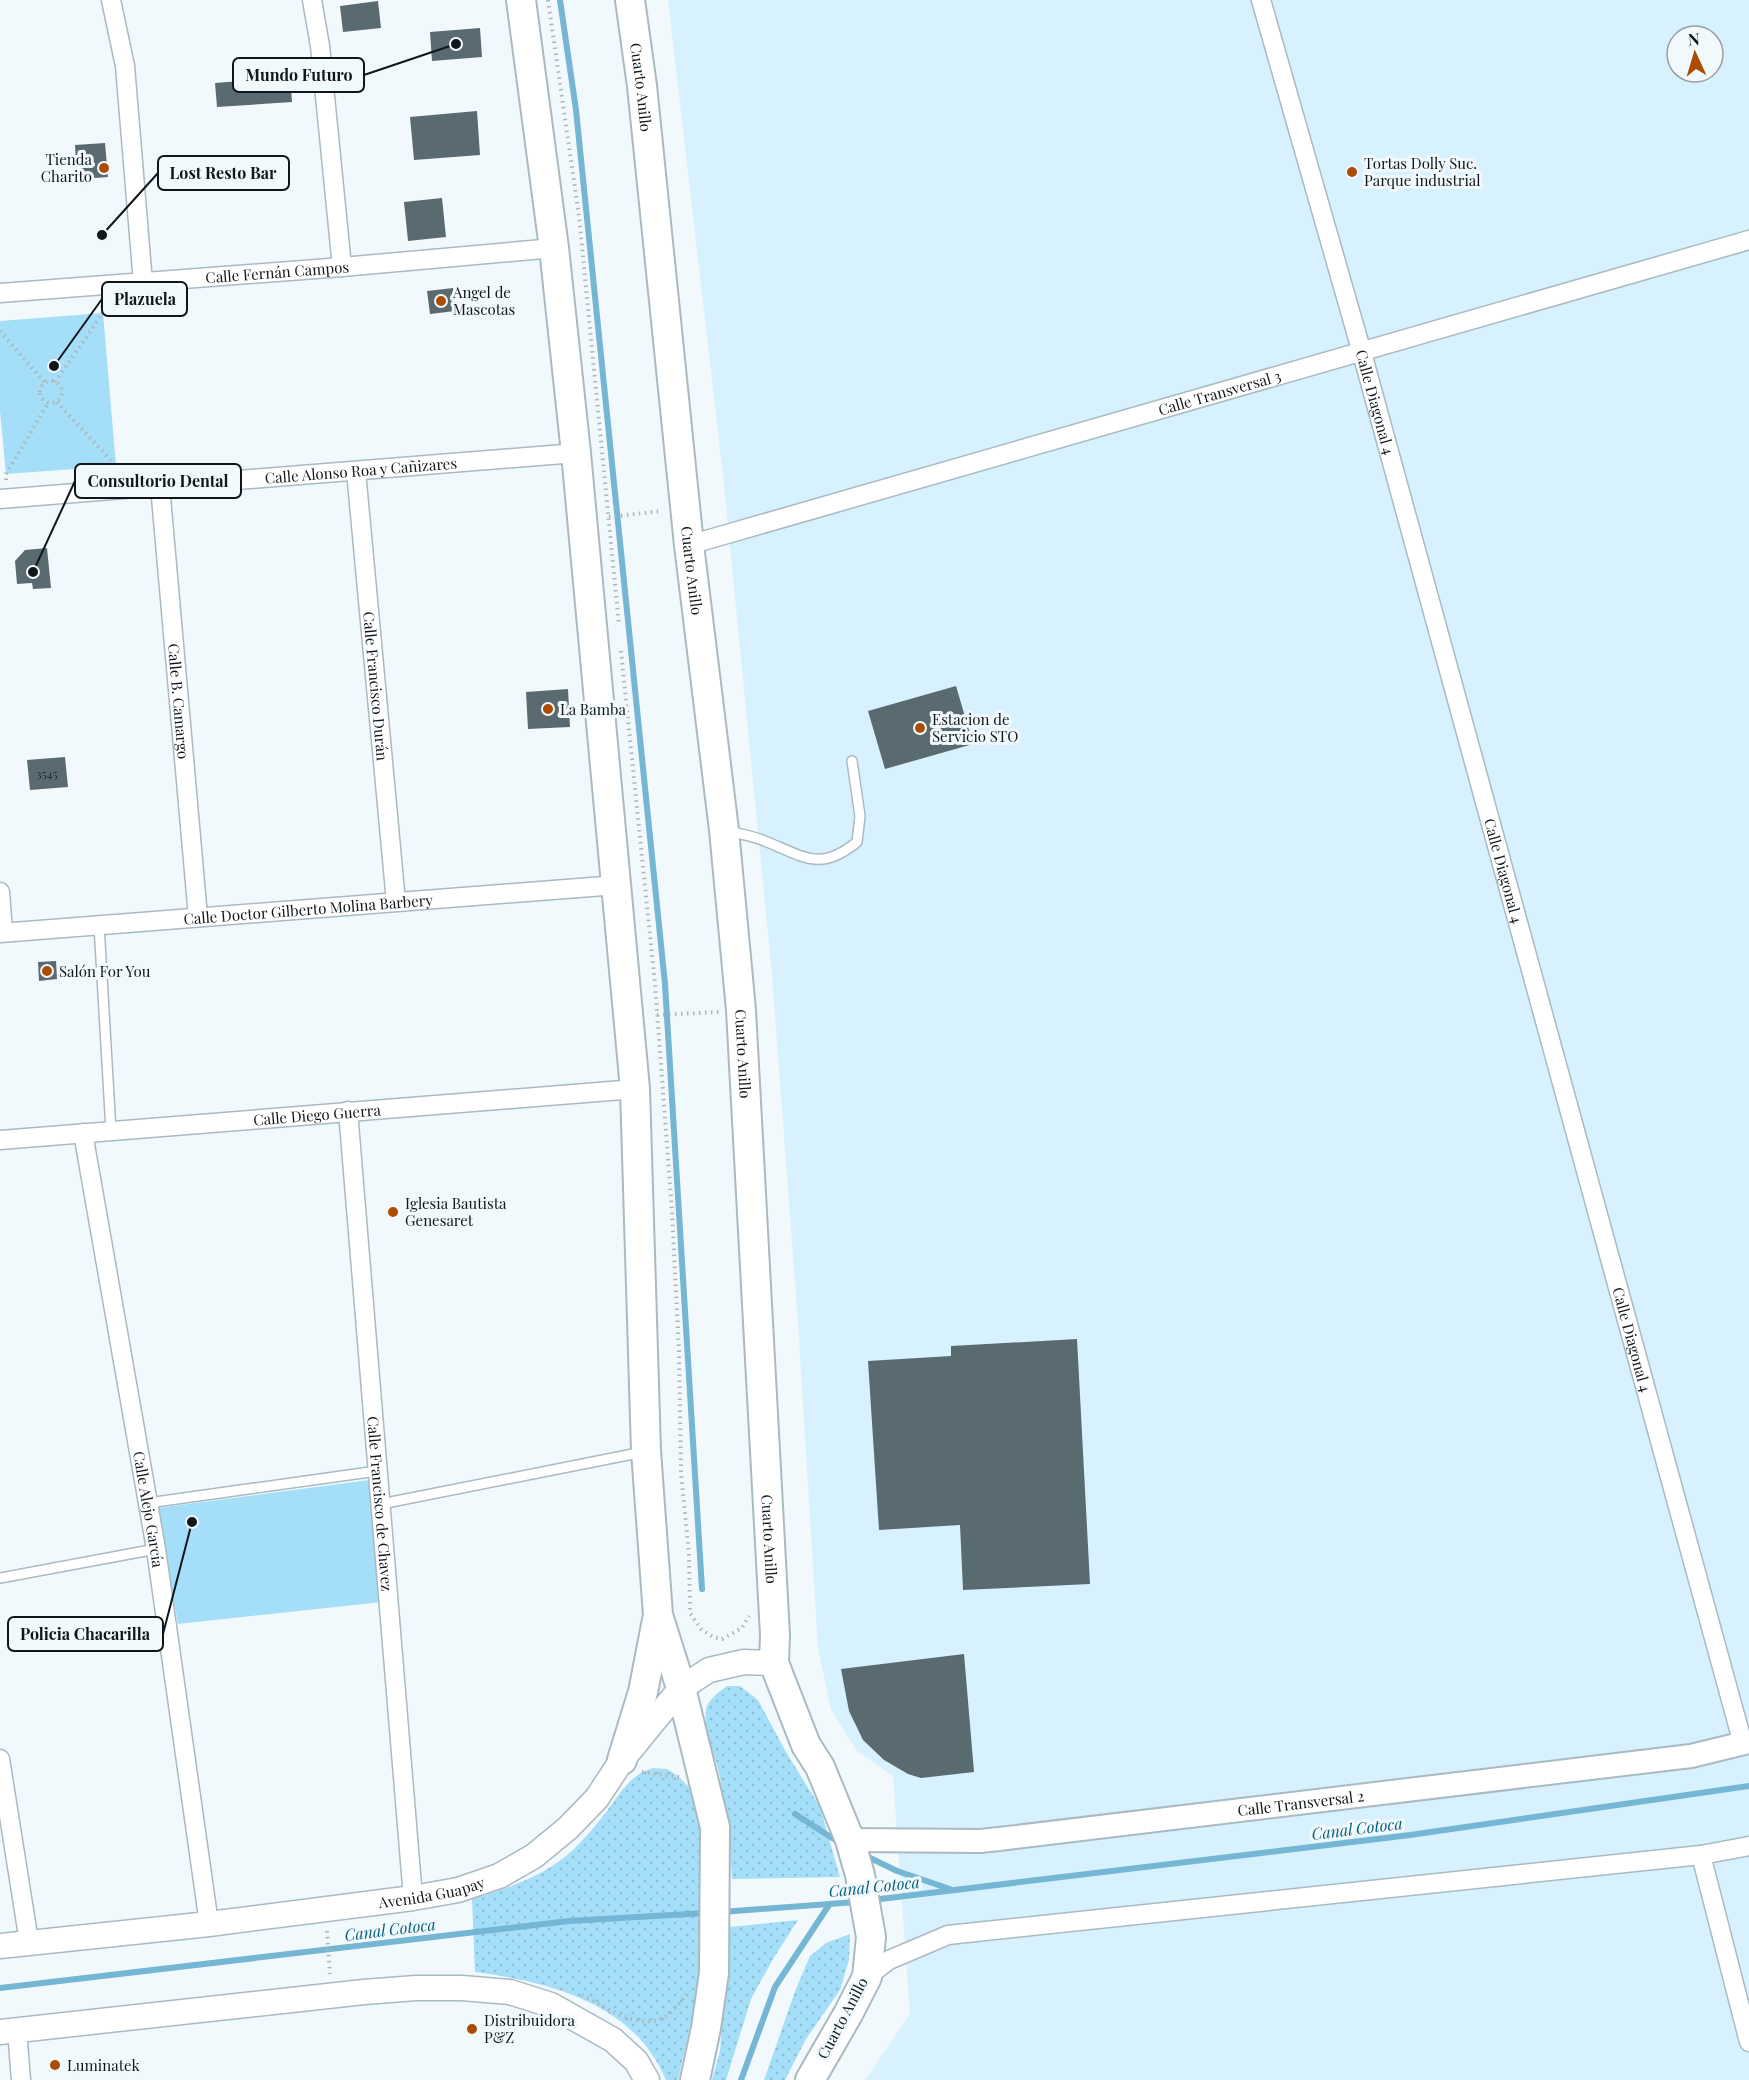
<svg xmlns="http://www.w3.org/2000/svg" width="1749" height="2080" viewBox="0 0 1749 2080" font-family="'Playfair Display',serif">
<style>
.built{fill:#d7f1fe;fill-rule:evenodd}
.grass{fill:url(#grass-dots)}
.green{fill:#a4def8}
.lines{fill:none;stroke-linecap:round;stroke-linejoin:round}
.stream{stroke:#74b6d3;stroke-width:6}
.building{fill:#5a6a71}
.service-casing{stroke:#a9bac2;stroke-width:12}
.minor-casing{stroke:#a9bac2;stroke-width:21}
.tertiary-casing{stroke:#a9bac2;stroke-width:26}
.secondary-casing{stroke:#a9bac2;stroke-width:27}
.trunk-casing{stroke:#a9bac2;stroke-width:32}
.path{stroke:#aeb5b9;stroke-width:4;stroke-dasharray:1.5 4.5;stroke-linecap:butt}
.service{stroke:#fff;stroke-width:9}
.minor{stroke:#fff;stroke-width:18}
.tertiary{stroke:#fff;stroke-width:22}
.secondary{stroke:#fff;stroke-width:24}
.trunk{stroke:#fff;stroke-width:28}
.poi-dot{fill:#ac4b02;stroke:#f2f9fd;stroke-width:2}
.labels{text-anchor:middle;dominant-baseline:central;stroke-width:6;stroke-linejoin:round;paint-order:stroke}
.number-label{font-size:12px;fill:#222b2f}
.street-label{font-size:15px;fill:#101619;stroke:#f2f9fd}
.poi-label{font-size:15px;fill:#101619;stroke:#f2f9fd;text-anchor:start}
.water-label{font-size:16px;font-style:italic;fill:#065f7c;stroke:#f2f9fd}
.leader{fill:none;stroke:#101619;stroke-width:2}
.callout-dot{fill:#101619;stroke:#f2f9fd;stroke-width:2}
.callout{fill:#f2f9fd;stroke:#101619;stroke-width:2}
.callout-label{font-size:16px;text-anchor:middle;font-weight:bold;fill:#101619}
</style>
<defs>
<pattern id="grass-dots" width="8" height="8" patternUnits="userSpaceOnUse" patternTransform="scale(1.5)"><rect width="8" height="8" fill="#a4def8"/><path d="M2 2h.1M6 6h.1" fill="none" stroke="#8cbed4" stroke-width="1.8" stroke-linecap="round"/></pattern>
</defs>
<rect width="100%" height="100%" fill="#f2f9fd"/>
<path class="built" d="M668,0h1081v2080h-884l45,-66 -17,-238 -36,-25 -26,-41 -13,-62 -20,-325 -26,-348 -49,-500zM1677,36h36v36h-36z"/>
<path class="grass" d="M727,1686h13l18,14 28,52 34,55 20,70 -108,2c-2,-36 -6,-70 -13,-106 -4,-20 -16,-43 -13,-63 2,-11 13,-18 21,-24z
M653,1768l14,1 11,7 11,11 5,8 5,23 3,72 -3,81 -3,29 -18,80h-12c-32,-77 -116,-98 -191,-108l-3,-73c38,-12 72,-22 102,-50 12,-12 23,-25 33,-38 14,-19 23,-36 46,-43z
M798,1920l-25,39 -22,40 -25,81h-14l8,-29 10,-124z
M850,1934l-1,26 -9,30 -34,49 -21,41h-21l32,-91 14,-33 16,-13z"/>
<path class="green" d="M103,313l13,153 -110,8 -6,-63v-90z
M369,1480l13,122 -204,22 -20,-116z"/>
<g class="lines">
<path class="stream" d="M560,0l16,110 89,874 37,605
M795,1814l45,29
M862,1854l35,17 53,18
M872,1900l538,-65 339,-49
M722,1912l134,-10
M0,1988l569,-67 137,-8
M741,2080l34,-93 54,-82"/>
</g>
<path class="building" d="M378,1l3,27 -38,4 -3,-26z
M480,28l2,29 -50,4 -2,-29z
M290,77l2,25 -75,5 -2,-24z
M477,111l3,44 -66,5 -4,-43z
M105,143l3,34 -26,2 -1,-13 -5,-3 -1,-18z
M442,198l4,39 -38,4 -4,-39z
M453,288l2,23 -25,3 -3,-23z
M47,548l4,40 -18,1 -1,-6 -15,1 -2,-23 10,-11z
M956,686l17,58 -88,25 -17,-58z
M568,689l2,38 -42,2 -2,-37z
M65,757l3,30 -38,3 -3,-30z
M56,961l1,18 -18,2 -1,-19z
M1077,1339l13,245 -127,6 -3,-65 -81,5 -11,-169 83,-5v-10z
M964,1654l10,118 -53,6 -13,-4 -24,-14 -21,-20 -14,-29 -8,-42z"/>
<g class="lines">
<defs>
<path id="service" d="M727,831c13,3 28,5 40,11 38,15 53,30 90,0l3,-26 -8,-55
M99,925l12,206
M148,1503l229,-32
M381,1504l262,-52
M0,1578l156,-29"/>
<g id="minor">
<path d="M111,0l14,66 18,217"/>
<path d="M312,0l8,46 22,221"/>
<path id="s1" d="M1261,0l101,353 381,1391"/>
<path id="s2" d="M0,293l342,-26 212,-19"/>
<path id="s3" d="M356,471l40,431"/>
<path id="s4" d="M160,486l38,431"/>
<path id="s5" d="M0,499l576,-46"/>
<path id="s6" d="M689,545l1060,-305"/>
<path d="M0,892l3,40"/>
<path id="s7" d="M0,933l617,-48"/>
<path id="s8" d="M348,1111l65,787"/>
<path id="s9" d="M83,1133l73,416 53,375"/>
<path id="s10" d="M0,1140l635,-51"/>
<path d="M0,1759l29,183"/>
<path d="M1701,1855l48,187"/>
<path d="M867,1977l22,-17 59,-25 753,-80 48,-9"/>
<path d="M17,2030l4,50"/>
</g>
<g id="tertiary">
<path id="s11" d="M850,1840l130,1 19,-2 692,-83 58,-14"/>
</g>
<g id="secondary">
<path id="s12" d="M0,1946l209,-22 204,-26 45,-8 41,-14 35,-20 34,-28 29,-30 25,-38 59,-72 28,-18 35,-8 30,1"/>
<path d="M0,2032l364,-40 52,-4h46l48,4 41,13 62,35 23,21 11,19"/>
</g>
<g id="trunk">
<path d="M521,0l33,248 22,205 59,636 11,362 12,164 23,73 34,139 -1,146 -8,55 -11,52"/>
<path id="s13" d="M630,0l12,86 47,459 35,285 17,180 34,625 -1,28 32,82 14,22 30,73 10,35 11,62 -4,40 -19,37 -38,66"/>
<path d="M622,1760l21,-68 14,-72"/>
</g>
</defs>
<use href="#service" class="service-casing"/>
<use href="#minor" class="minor-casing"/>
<use href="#tertiary" class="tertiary-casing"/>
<use href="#secondary" class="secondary-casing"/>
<use href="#trunk" class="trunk-casing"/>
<path class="path" d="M548,0l31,216 40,409
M0,331l45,52
M40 392a11 11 0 1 1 22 0a11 11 0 1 1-22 0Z
M55,382l48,-69 -1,-11
M57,402l59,64v5
M6,480v-6l42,-71
M609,517l53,-6
M621,651l34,333 17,228 7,139 2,122 8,81 1,59 11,16 12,8 9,2 20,-11 7,-12
M657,1015l62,-3
M642,1772l37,5
M327,1931l3,43
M582,1995c22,11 55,35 81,23 8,-4 18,-17 24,-24"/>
<use href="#service" class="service"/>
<use href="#minor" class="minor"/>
<use href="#tertiary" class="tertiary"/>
<use href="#secondary" class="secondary"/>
<use href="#trunk" class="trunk"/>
</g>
<g class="poi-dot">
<circle cx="104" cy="168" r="6"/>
<circle cx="1352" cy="172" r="6"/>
<circle cx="441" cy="301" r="6"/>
<circle cx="548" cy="709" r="6"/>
<circle cx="920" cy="728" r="6"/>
<circle cx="47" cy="971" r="6"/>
<circle cx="393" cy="1212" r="6"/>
<circle cx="472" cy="2029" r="6"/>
<circle cx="55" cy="2065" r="6"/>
</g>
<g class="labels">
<g class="number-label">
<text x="47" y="773">3545</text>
</g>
<g class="street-label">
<text stroke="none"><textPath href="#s13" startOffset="88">Cuarto Anillo</textPath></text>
<text stroke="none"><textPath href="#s2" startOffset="278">Calle Fernán Campos</textPath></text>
<text stroke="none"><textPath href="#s6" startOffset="552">Calle Transversal 3</textPath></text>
<text stroke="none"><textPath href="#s1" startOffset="418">Calle Diagonal 4</textPath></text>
<text stroke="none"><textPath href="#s5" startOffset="362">Calle Alonso Roa y Cañizares</textPath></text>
<text stroke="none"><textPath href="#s13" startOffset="574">Cuarto Anillo</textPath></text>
<text stroke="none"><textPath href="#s3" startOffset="216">Calle Francisco Durán</textPath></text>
<text stroke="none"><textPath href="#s4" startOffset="216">Calle B. Camargo</textPath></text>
<text stroke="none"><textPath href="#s1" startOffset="904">Calle Diagonal 4</textPath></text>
<text stroke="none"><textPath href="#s7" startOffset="309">Calle Doctor Gilberto Molina Barbery</textPath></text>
<text stroke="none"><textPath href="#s13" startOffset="1060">Cuarto Anillo</textPath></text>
<text stroke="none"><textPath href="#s10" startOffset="318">Calle Diego Guerra</textPath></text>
<text stroke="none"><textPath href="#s1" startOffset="1390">Calle Diagonal 4</textPath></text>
<text stroke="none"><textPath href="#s8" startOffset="394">Calle Francisco de Chavez</textPath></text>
<text stroke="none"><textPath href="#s9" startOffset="382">Calle Alejo García</textPath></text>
<text stroke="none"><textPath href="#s13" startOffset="1546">Cuarto Anillo</textPath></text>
<text stroke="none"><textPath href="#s11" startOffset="453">Calle Transversal 2</textPath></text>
<text stroke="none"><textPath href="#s12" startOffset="435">Avenida Guapay</textPath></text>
<text transform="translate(842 2018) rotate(-62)">Cuarto Anillo</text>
</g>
<g class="poi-label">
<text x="92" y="159" text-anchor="end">Tienda<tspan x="92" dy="17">Charito</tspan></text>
<text x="1364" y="163">Tortas Dolly Suc.<tspan x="1364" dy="17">Parque industrial</tspan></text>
<text x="453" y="292">Angel de<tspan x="453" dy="17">Mascotas</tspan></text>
<text x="560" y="709">La Bamba</text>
<text x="932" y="719">Estacion de<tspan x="932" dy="17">Servicio STO</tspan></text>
<text x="59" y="971">Salón For You</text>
<text x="405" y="1203">Iglesia Bautista<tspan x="405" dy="17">Genesaret</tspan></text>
<text x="484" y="2020">Distribuidora<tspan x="484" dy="17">P&amp;Z</tspan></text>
<text x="67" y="2065">Luminatek</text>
</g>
<g class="water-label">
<text transform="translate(1357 1828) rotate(-7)">Canal Cotoca</text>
<text transform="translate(874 1886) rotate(-6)">Canal Cotoca</text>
<text transform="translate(390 1929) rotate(-7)">Canal Cotoca</text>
</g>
</g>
<path class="leader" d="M456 44L364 75M102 235L158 173M54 366L102 299M33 572L75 481M192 1522L163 1634"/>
<g class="callout-dot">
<circle cx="456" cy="44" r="6"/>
<circle cx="102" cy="235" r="6"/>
<circle cx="54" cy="366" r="6"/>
<circle cx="33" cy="572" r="6"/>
<circle cx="192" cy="1522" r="6"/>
</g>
<g class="callout">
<rect x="233" y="58" width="131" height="34" rx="6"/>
<rect x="158" y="156" width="131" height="34" rx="6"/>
<rect x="102" y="282" width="85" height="34" rx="6"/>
<rect x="75" y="464" width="166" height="34" rx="6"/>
<rect x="8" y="1617" width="155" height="34" rx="6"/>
</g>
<g class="callout-label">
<text x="299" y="81">Mundo Futuro</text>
<text x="223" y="179">Lost Resto Bar</text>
<text x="145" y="305">Plazuela</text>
<text x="158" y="487">Consultorio Dental</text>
<text x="85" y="1640">Policia Chacarilla</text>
</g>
<g transform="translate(1695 54) rotate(356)"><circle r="28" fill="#f2f9fd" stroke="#989ea2" stroke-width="1.5"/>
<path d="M0-4.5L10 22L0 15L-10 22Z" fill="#ac4b02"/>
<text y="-9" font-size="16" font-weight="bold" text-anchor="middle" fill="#101619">N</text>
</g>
</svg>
